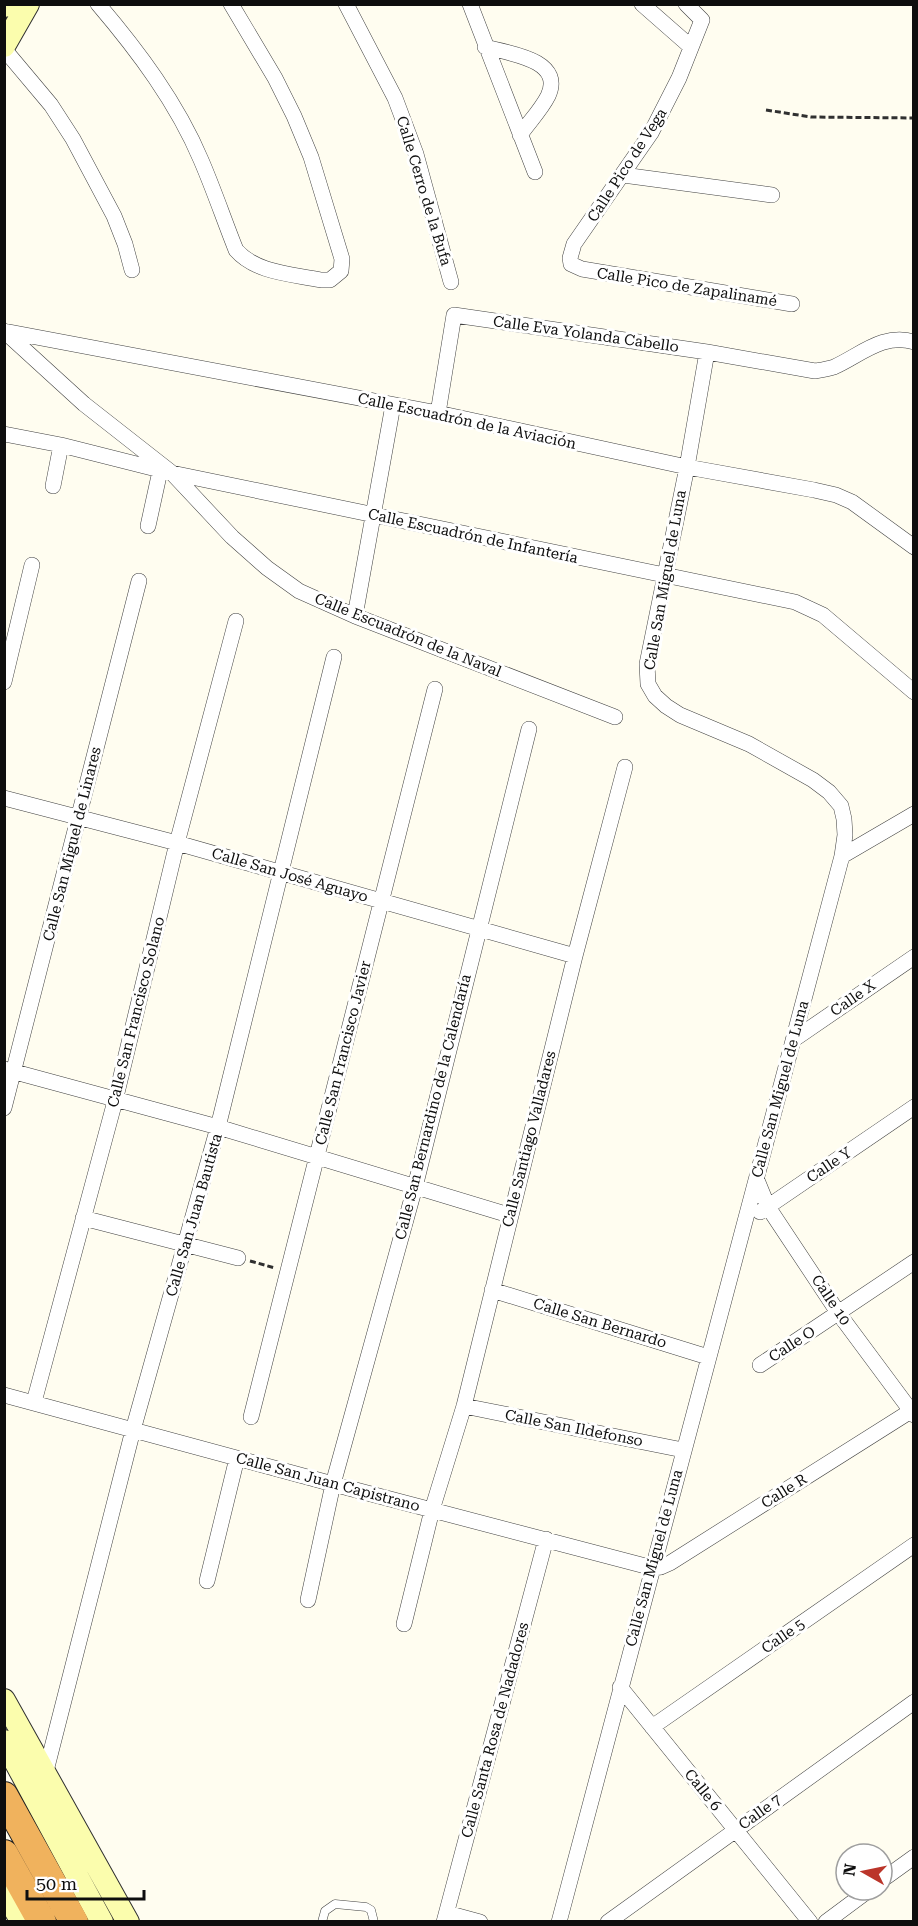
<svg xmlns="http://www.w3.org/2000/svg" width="918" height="1926" viewBox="0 0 918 1926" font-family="'Roboto Serif',serif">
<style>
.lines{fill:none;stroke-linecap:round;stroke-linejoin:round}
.lane-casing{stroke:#414141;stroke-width:9}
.street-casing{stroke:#414141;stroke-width:16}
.secondary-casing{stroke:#303030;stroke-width:24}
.highway-casing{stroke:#1f1f1f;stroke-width:30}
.path{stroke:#303030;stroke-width:3;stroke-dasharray:6 3;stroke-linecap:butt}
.lane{stroke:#fff;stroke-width:8}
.street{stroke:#fff;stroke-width:15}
.secondary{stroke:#fbfdad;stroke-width:22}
.highway{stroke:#f0b25d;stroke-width:28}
.labels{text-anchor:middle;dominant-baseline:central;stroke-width:6;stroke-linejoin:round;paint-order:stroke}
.street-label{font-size:15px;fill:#0e0e0e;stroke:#fff}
</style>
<rect width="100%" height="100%" fill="#fffdf0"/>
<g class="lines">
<defs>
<path id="lane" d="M322,1922l3,-11 10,-7 31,3 5,3 3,12"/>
<path id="street" d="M98,4c40,47 79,99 103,156 13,30 23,60 35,90 20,23 56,24 85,30h9l11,-9 1,-12 -31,-102 -17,-41 -19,-38 -44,-74
M346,4l49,94 21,56 35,128
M470,4l65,168
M642,4l49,43
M686,4l16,16 -23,58 -28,55 -77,111 -4,14 1,6 11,5 210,35
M485,47c24,6 80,13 63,49 -7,14 -19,26 -28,39
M4,49l47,56 22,34 41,77 11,28 7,26
M623,175l149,20
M4,331l434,82 249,54 127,23 22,5 16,7 62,45
M4,331l80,73 88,69 60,64 35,31 32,23 56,25 260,101
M438,413l16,-98 253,37 108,19c6,-1 13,-2 19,-4 25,-11 50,-35 80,-25
M4,434l57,11 111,28 623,129 28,13 91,77
M53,486l8,-41
M148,526l12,-55
M355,616l38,-211
M4,682l28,-117
M4,798l173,45 398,113
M842,856l72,-42
M793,1040l121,-83
M4,1069l214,58 291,88
M4,1108l135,-527
M757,1180l11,27 71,107 75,101
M760,1212l154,-105
M83,1218l155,40
M492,1290l216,67
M760,1365l154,-103
M4,1395l329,89 320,84 8,-1 9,-4 244,-154
M34,1402l81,-301 62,-258 59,-222
M464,1406l219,44
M251,1417l184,-728
M207,1581l30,-123
M308,1600l25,-116 82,-297 114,-458
M404,1624l28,-114 32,-104 111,-450 50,-189
M620,1687l190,235
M652,1727l262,-182
M46,1771l87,-341 85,-303 116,-470
M882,1880l32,-23
M447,1913l33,9
M444,1922l102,-383
M559,1922l283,-1066 3,-21 -1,-16 -3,-13 -12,-14 -16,-12 -64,-36 -69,-29 -14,-9 -11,-10 -7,-12 -1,-20 40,-197 20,-115
M608,1922l306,-220
M826,1922l43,-32"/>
<path id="secondary" d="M4,6l2,-2
M4,46l24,-42
M4,1700l124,222
M4,1741l98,181
M4,1891l18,31"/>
<path id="highway" d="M4,1796l70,126
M4,1854l38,68"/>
</defs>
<use href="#lane" class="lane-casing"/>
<use href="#street" class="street-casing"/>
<use href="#secondary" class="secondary-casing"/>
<use href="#highway" class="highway-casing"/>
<path class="path" d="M766,110l45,7 103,1
M250,1261l25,7"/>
<use href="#lane" class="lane"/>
<use href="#street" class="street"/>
<use href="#secondary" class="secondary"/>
<use href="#highway" class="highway"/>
</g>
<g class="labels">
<g class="street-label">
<text transform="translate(627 165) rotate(-57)">Calle Pico de Vega</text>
<text transform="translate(424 191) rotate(73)">Calle Cerro de la Bufa</text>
<text transform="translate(687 287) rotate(9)">Calle Pico de Zapalinamé</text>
<text transform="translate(586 334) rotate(8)">Calle Eva Yolanda Cabello</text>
<text transform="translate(467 421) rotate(12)">Calle Escuadrón de la Aviación</text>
<text transform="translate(473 536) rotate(12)">Calle Escuadrón de Infantería</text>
<text transform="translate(665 580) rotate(-80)">Calle San Miguel de Luna</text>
<text transform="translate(408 635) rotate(22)">Calle Escuadrón de la Naval</text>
<text transform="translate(72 844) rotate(-76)">Calle San Miguel de Linares</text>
<text transform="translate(290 875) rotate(16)">Calle San José Aguayo</text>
<text transform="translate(853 998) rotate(-35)">Calle X</text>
<text transform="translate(136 1012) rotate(-76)">Calle San Francisco Solano</text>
<text transform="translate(343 1053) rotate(-76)">Calle San Francisco Javier</text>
<text transform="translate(780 1089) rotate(-75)">Calle San Miguel de Luna</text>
<text transform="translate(433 1107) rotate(-76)">Calle San Bernardino de la Calendaría</text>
<text transform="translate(529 1139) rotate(-76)">Calle Santiago Valladares</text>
<text transform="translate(829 1165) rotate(-34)">Calle Y</text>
<text transform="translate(194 1215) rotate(-74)">Calle San Juan Bautista</text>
<text transform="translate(831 1300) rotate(56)">Calle 10</text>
<text transform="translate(600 1323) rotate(17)">Calle San Bernardo</text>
<text transform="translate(792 1344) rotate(-33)">Calle O</text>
<text transform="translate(574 1428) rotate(11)">Calle San Ildefonso</text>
<text transform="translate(328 1482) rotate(15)">Calle San Juan Capistrano</text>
<text transform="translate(784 1491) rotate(-32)">Calle R</text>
<text transform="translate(654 1558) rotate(-75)">Calle San Miguel de Luna</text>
<text transform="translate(783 1636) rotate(-35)">Calle 5</text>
<text transform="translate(495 1730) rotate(-75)">Calle Santa Rosa de Nadadores</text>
<text transform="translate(703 1790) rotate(51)">Calle 6</text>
<text transform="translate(760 1812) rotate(-36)">Calle 7</text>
</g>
</g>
<rect width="918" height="1926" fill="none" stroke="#0e0e0e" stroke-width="12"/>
<g transform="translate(864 1872) rotate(279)"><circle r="28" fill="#ffffff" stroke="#9f9f9f" stroke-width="1.5"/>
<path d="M0-4.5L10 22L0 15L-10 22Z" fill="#bb352a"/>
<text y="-9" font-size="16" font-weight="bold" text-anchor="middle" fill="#0e0e0e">N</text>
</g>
<path d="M27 1890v9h117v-9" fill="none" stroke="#0e0e0e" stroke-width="3"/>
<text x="36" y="1890" font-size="18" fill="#0e0e0e" stroke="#ffffff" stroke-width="4.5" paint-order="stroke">50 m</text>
</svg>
